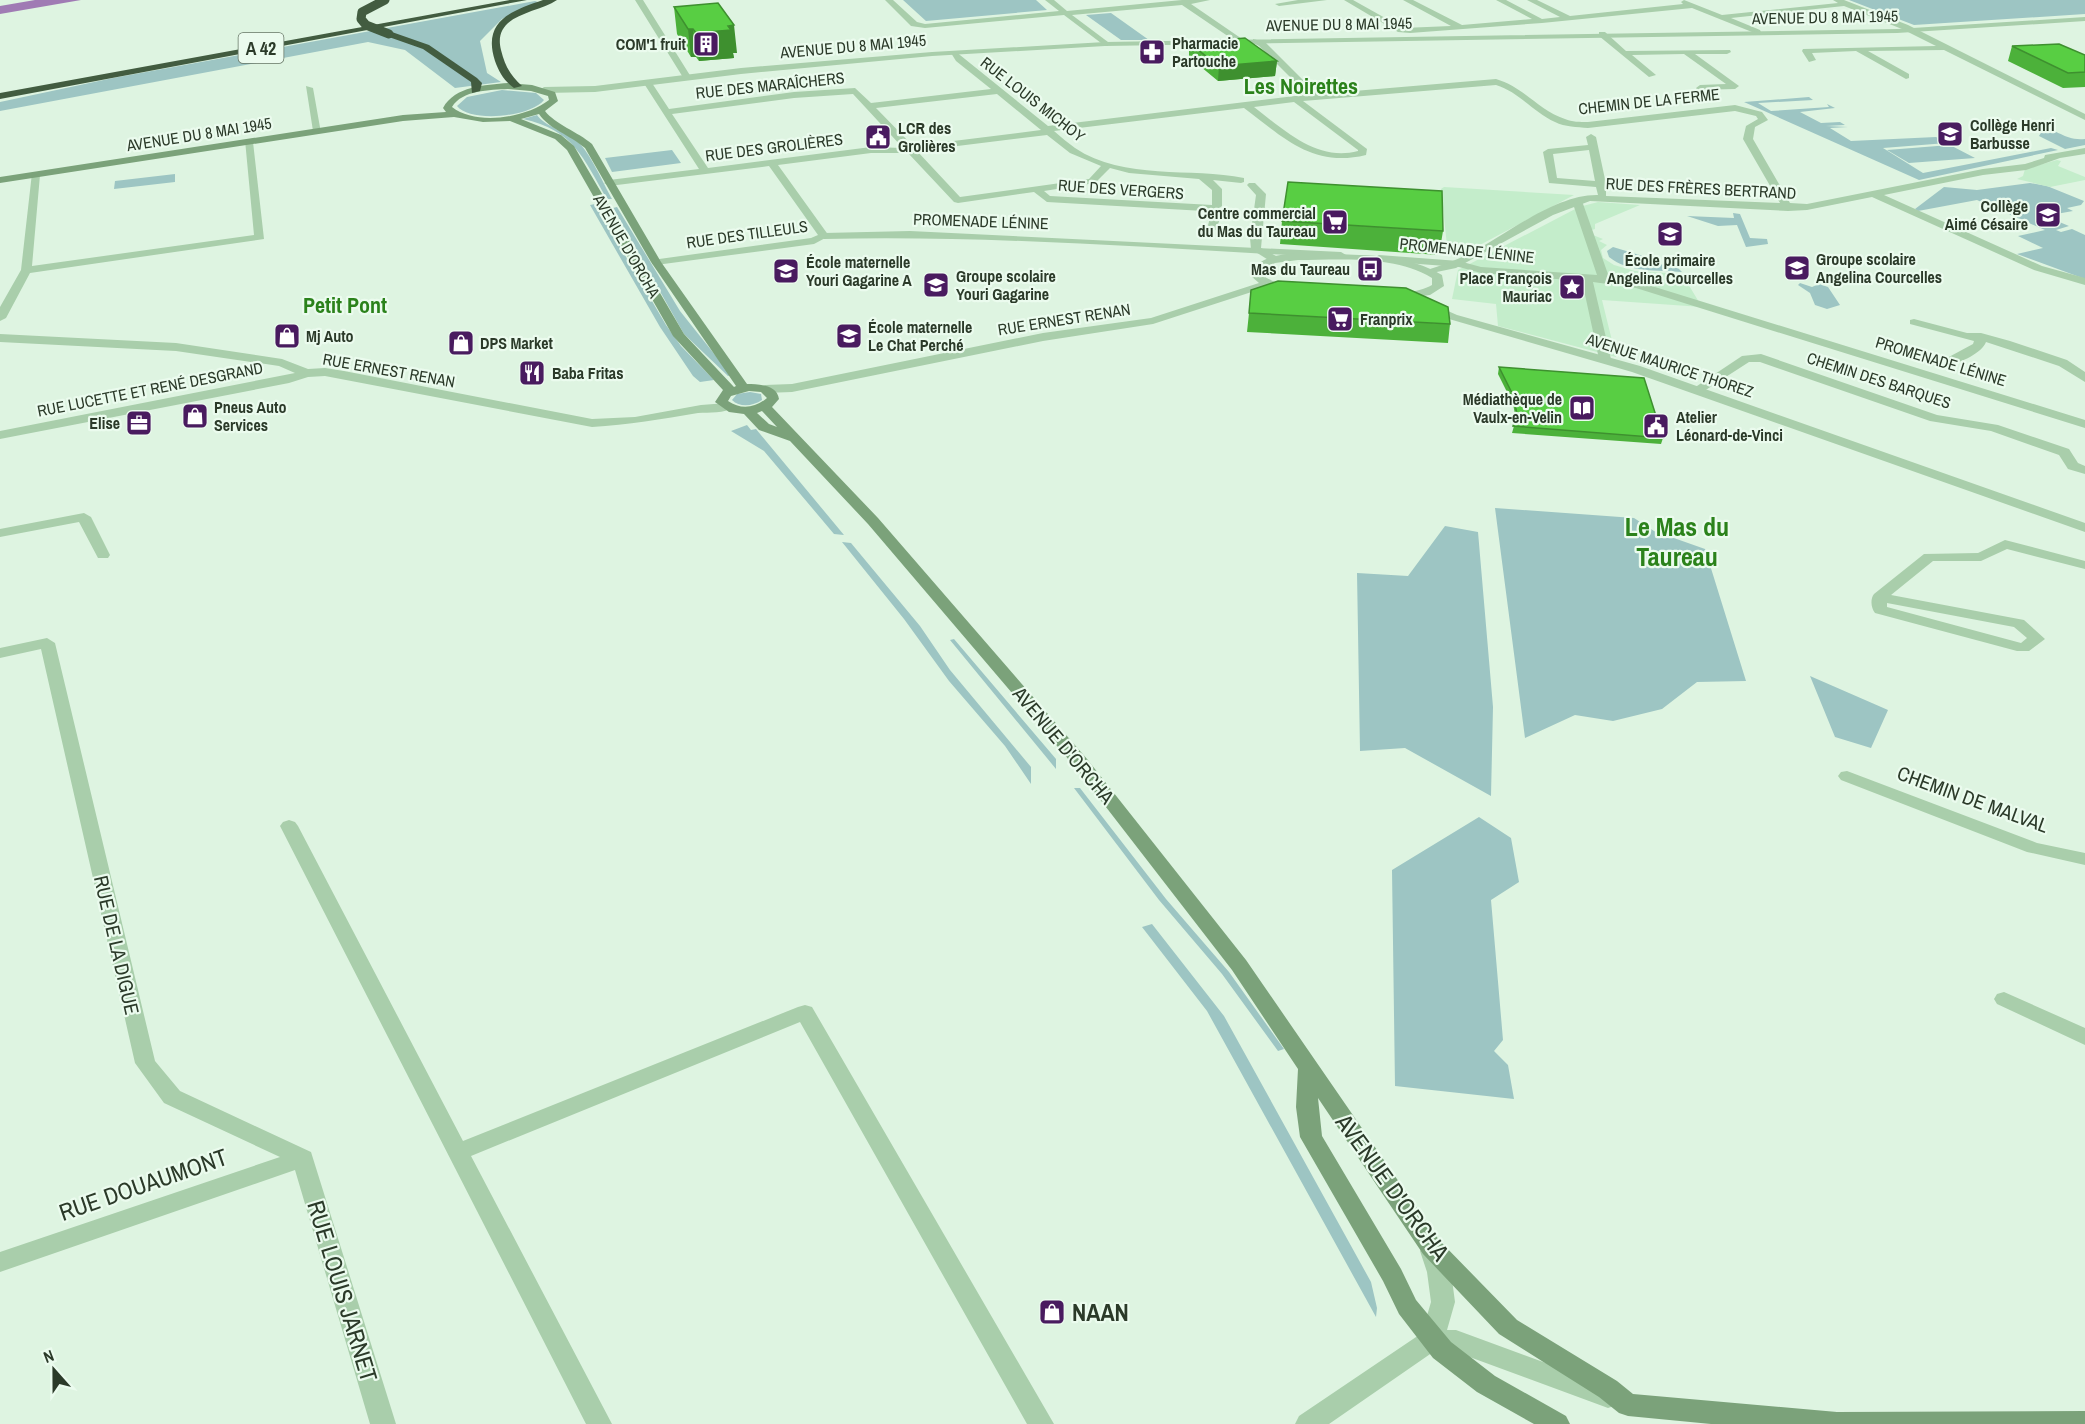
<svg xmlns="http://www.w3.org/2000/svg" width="2085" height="1424" viewBox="0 0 2085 1424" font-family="'Archivo Narrow',sans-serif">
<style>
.green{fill:#9dc5c3}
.plaza{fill:#c4edcb}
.water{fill:#a07bb4}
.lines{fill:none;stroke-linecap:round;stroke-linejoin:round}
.pedestrian{fill:#a9ceab;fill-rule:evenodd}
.minor{fill:#a9ceab;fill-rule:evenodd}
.tertiary{fill:#a9ceab;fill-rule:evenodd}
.secondary{fill:#7ba27a;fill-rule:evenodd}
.motorway{fill:#425c40;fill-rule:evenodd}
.motorway-bridge{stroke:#425c40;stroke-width:9}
.wall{fill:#4cb13a}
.shaded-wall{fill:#3e902f}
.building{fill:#58ce43;stroke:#3e902f;stroke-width:1.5}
.labels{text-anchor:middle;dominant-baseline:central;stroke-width:4.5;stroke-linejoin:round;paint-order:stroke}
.far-street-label{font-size:16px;fill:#2b3a29;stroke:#ebfbee}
.far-poi-label{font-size:16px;font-weight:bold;fill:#2b3a29;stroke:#ebfbee;text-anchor:start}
.shield{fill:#ebfbee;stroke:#657464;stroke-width:1.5}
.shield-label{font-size:18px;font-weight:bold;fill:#2b3a29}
.street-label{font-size:20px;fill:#2b3a29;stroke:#ebfbee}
.far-district-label{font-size:22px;font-weight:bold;fill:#2b821b;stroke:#ebfbee}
.near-street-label{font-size:24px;fill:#2b3a29;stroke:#ebfbee}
.near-poi-label{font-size:24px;font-weight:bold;fill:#2b3a29;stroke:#ebfbee;text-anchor:start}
.district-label{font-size:26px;font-weight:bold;fill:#2b821b;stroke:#ebfbee}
</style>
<rect width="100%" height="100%" fill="#def4e1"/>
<path class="green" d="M903,0h133l11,10 -121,11z
M1849,0h236v14l-171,11z
M535,1l3,1 -36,17 -22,22 7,32 14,9 -46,6 -50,-38 -37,-8 -368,69v-9l113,-24z
M1111,13l38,27h-28l-35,-25z
M502,90l34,3 8,7c-13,17 -74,23 -87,6l10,-9z
M1809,97l4,3 -55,3 13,8 58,-4 -2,-3 8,4 -35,4 21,11 19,-1 5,3 -19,1 22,1 -18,1 21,13 85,-4 11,6 -64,5 40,25 128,-25 7,2 -139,30 -175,-78z
M537,115c6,10 29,17 40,26 13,11 26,42 35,58h-5c-24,-41 -33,-69 -84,-80z
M2043,129c16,0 21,12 42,10v6l-20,4 -26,-13z
M1950,145l25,13 -66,5 -22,-13z
M672,150l9,13 -69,9 -7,-14z
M175,174v8l-61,7 1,-8z
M2030,183l17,3 37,15 -3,4 -14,3 6,3 -28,5 24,10 -13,4 5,2 11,-3 13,6v44l-68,-25 26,-6 -25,-12 27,-6 -68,-30 -59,11 -3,-2 29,-22 33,3z
M595,204l71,121 15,21 33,34 -14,2 -7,-6 -33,-49 -70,-122z
M617,207l63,104 51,64 -3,1 -44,-42 -71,-126z
M1733,213l7,1 10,24 17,1 1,5 -22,3 -9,-22 -19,1 -31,-10 47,2z
M1613,247l33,10 5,7 24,1 7,7c-24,-2 -53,1 -73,-15l-2,-6z
M1800,283l12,4 7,-3 9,3 12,18 -13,4 -12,-4 -5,-12 -12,-8z
M750,392l11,2 1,6c-9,6 -22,8 -30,0l5,-6z
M747,425l4,5 5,-1 88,106 -10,-1 -70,-83 -33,-20z
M1495,508l139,10 20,13 51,18 41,132 -49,1 -35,27 -49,12 -38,-6 -50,23z
M1445,526l33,6 15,175 -2,89 -86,-48 -45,3 -3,-178 51,3z
M842,542l9,1 69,83 30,44 81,97v17l-26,-38 -56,-65 -45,-62z
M954,639l102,120v10l-106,-129z
M1810,676l78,34 -17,38 -36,-11z
M1074,788h6l86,111 63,73 55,77 -6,2 -56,-77 -63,-74z
M1479,817l32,21 8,44 -28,18 12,140 -9,11 14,14 6,34 -119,-13 -3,-216z
M1152,924l72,92 147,266 6,26 -1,9 -169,-306 -65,-84z"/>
<path class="plaza" d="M2057,160l4,1 -3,5 27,11v3l-35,7 -33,-8 6,-3 2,-7z
M1444,187l130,8 -115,61 -11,-1 -7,-66z
M1598,202l42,3 -45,19v5l-10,3 18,7 -4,2 8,4 -6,5 2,8 11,7 21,6 47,3 20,33 -100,-7 14,57 -118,-31 -2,-22 -44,-5 6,-29 121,-63z"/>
<path class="water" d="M35,0h46l-81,14v-8z"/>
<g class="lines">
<path class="pedestrian" d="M1253,39l12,3 53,53v4h-6l-53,-53 -6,-3z
M1573,199l9,2 27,76 33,6 443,137v8l-449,-140 -43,-6 18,77 -6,4 -6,-4 -17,-78 -101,-8 -22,-6 -80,-6 -5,-3 5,-3 80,6 22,6 116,8 -25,-74z
M910,231l431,21 5,3 -5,3c-172,-9 -345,-23 -517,-19l-5,-3 5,-3z"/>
<path class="minor" d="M635,0h8l48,77 -1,2h-6z
M885,0h8l24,22 8,2 134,-13 -14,-11h9l13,11 115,-11h28l-19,4 54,37 -7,2 -56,-38 -110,10 36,27v4h-3l-41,-31 -139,13 -14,-2z
M1298,0h29l-48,6 -4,-2z
M1344,0h9l50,28 48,-2 -48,-26h10l49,25 70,-6 -36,-19h10l36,19 18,-2 -33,-17h10l33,16 113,-12 -2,-2 3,-2 38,15 116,-12 -5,-3h11l64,25 177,89v6l-141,-70 -76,1 41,23v4l-3,1 -50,-28 -44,2 4,7 -7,2 -7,-11 1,-2 133,-3 -34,-17 -58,-23 -113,12 29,12 1,2 -4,2 -65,-26 -150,15 -132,10 -12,-1z
M1599,32h6l21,19 104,-1 1,2 -4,2h-32l44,32 -4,3 -38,1 -1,-2 4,-3 26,-1 -42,-30 -52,1 24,20 -7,2 -50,-41z
M955,51l93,75 247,-30 201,-17c28,8 43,32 69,40 7,3 15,3 23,3l147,-17 27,7 6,8 -13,7 -2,12 37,64 17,1 176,-35 42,-5 19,-6 1,-3 40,-7v6l-25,4 -34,12 -43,5 -99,20 158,71 43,12v7l-51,-15 -162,-73 -65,13 -19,1 -198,-10 -37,14 -97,53 -29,6v-4c15,-5 30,-10 44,-17 36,-19 85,-59 127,-58l-2,-8 -47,-4 -6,-31 5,-3 40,-4 -2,-8 5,-3 5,3 10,47v12l174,7 -37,-64 3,-13 12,-7 -2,-3 -21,-5 -147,17c-11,-1 -23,-1 -33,-6 -22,-10 -36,-30 -59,-37l-193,16 64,48 -1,6c-53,13 -82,-17 -122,-47l-190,23c7,6 14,12 21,17 49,33 116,19 169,30v4l-3,1 -28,-3 9,9v17l-5,4 4,3 -4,16 -5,3 -5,-3 4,-15 -7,-3 -157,-9 -13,-10 -76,11 -4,-1 -46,-49h-37l-93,12 51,71 -15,8 -158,21 -4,-1v-4l159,-22 7,-3 -49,-69 -160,20 -5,-3 5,-3 90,-11 -56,-87 1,-2h6l19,29 125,-17 61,-4 16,15 120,-14 -35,-28 -5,-8zM853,94l50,54 -32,-1 -163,21 -36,-54 122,-16zM997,94l44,36 -128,16 -37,-38zM1294,102l64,48v1c-41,11 -74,-21 -104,-44zM1047,135l23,18 31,13 -12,13 -129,18 -43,-46zM1589,150l6,31 -38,-3 -4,-24zM1110,168l19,5 70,6 13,11v15l-162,-9 -6,-5 51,-8z
M306,86l7,2 8,45 -8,-2z
M245,140l8,2 11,97 -234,34 -24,45 -6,3v-14l21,-37 11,-97 8,2 -8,91 222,-31z
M1249,183h6l11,11 -5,54 17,9v4h-8l-19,-12 -1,-11 6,-43 -9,-10z
M1914,319l53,14h14l29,8 57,19 18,12v10l-26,-16 -73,-24c-4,11 -28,23 -39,22v-6l26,-14 1,-3 -64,-17v-4z
M0,334l176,9 106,16 26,10 17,-1 19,3 248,48 43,-2 66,-12 26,-2 6,4c-8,7 -24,5 -35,6 -36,6 -70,12 -106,14l-267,-51 -17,1 -19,6 -289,56v-8l295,-58 -16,-7 -103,-15 -176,-9z
M1761,354l176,61 61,10 71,24 9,14 7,3v8l-17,-5 -9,-14 -68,-24 -61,-10 -170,-59h-11l-48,31 -4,1 -6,-4 51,-34z
M84,513l7,4 19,38 -2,3h-10l-19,-36 -79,15v-8z
M2005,540l80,21v8l-78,-20 -26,12h-48l-42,34 133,25 21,19 -16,12h-12l-142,-38c-4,-5 -5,-14 -1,-19l50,-40 54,-1zM1887,603l127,24 13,11 -6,5 -134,-36z
M47,638l8,5 100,418 25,30 131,61 85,272h-26l-75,-254 -295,102v-20l280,-95 -116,-54 -29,-40 -94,-414 -41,9v-10z
M1847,771l190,72 48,10v12l-58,-13 -186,-72 -3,-4 3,-4z
M289,820l6,2 3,4 165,315 335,-134 7,-2 7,2 242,417h-27l-227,-402 -329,134 141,268h-26l-306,-598 3,-4z
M2004,992l81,36v17l-88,-41 -3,-5 3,-5z
M1432,1241l8,3 11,28 4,30 -8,28h9l161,59 4,8 -4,8 -9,3 -152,-56 -20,-2 -107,74h-34l4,-8 123,-83 9,-31 -4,-30 -7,-21 4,-7z"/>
<path class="tertiary" d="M2085,17v4l-188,12 -792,13 -173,10 -191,18 -146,18 -51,1 -4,-3 4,-3 51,-1 146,-18 191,-16 173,-10 792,-13z
M1331,254c38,1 78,1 111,21l2,11 -14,9 -47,6 -55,-2 -61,-12 -114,37 -110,17 -251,51 -27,1 -6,-4 6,-4 27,-1 251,-51 108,-15 108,-35 -8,-7 1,-7c18,-20 54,-15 79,-15zM1298,260c43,0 96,-5 134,18v7c-35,19 -137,13 -170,-10v-5l13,-7z
M1430,303l27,12 183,51 445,157v9l-453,-160 -183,-53 -23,-11 -2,-2z"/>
<path class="secondary" d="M508,83l24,2 23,7 3,9 -13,10c10,13 33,21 47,33l69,118 86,122c12,0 30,1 32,15l-7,8 106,111 209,241 159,201 193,280 78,80 100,61 16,13 204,18 248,-1v13h-374l-83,-8 -9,-3 -20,-16 -100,-63 -76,-80 -105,-156 4,38 79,133 15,31 35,42 44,34 71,40 4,8h-36l-57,-32 -44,-34 -34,-44 -16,-33 -83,-144 -4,-30 2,-38 -66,-99 -157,-203 -207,-243 -78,-83 -31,-11 -15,-16 -15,-2 -14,-10 8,-12 -50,-54 -106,-186 -12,-11 -45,-18 -27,1 -29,-5 -51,4 -403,62v-6l403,-62 43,-3 -3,-4c12,-22 42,-23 65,-25zM508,89l23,2 17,5 1,4c-23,18 -73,26 -97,7 10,-17 38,-17 56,-18zM539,114c10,15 31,21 46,34l66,114 85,124 -2,1 -50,-53 -110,-188 -13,-11 -40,-16zM749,391l12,1 6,6c-12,10 -26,12 -39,3l3,-5zM762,411l15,16 -8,-3 -12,-11z"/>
<path class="motorway" d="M510,0h17l-527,99v-6z
M543,0h14c-21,14 -65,14 -56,50 4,16 9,25 21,36l-8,2c-10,-7 -15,-16 -19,-27 -13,-40 16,-50 48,-61z
M389,31l40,14 48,33 5,5 -2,8 -8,2 -1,-11 -48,-33 -37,-13 -1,-2z"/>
<path class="motorway-bridge" d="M385,0l-23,12 -1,7 5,6 23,9"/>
</g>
<path class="wall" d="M674,7l63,46h-4l1,5 -35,3 -3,-4h-5l-14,-23z
M1189,43l88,18 -2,15 -57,5 -29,-24z
M2012,46l73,9v32l-22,1 -55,-27z
M1282,221l161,10 -4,24 -159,-11z
M1249,313l201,11 -2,19 -201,-11z
M1499,367l164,71 -2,6 -149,-11 4,-14 -3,-15 -15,-30z"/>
<path class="shaded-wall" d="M734,25l3,28h-4l1,5 -35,3 -3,-28z
M688,29h5l3,28h-5z
M1277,61l-2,15 -57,5 1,-15z"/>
<path class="building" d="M718,3l16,22 -6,1 3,4 -35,3 -3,-4h-5l-14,-22z
M1245,38l32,23 -58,5 -30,-23z
M2059,44l26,11v17l-17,1 -56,-27z
M1288,182l154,9 1,40 -161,-10z
M1278,281l128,7 42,19 2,17 -201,-11 2,-23z
M1499,367l145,11 19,60 -150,-12 4,-11 -3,-18z"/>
<defs>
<symbol id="building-square" viewBox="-11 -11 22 22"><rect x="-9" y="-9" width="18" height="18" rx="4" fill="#491b5f" stroke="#ebfbee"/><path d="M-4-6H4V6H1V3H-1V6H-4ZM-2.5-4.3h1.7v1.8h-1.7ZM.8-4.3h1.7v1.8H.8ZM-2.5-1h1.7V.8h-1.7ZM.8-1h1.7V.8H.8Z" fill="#fff"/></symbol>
<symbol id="pharmacy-square" viewBox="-11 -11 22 22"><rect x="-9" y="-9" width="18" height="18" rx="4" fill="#491b5f" stroke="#ebfbee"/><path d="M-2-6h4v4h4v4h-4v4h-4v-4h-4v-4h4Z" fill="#fff"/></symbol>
<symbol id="school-square" viewBox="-11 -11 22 22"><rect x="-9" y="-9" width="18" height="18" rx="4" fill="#491b5f" stroke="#ebfbee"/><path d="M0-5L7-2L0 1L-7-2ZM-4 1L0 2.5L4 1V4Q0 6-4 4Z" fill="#fff"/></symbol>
<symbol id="civic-square" viewBox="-11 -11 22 22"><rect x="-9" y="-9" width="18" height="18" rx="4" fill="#491b5f" stroke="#ebfbee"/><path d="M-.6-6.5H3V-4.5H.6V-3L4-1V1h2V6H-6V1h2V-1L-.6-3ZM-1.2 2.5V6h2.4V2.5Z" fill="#fff"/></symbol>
<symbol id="supermarket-square" viewBox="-11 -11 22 22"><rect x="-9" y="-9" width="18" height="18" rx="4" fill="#491b5f" stroke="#ebfbee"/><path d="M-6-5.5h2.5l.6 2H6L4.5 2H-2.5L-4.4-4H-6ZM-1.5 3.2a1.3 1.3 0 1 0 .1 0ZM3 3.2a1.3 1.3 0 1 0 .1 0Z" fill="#fff"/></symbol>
<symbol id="bus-square" viewBox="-11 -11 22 22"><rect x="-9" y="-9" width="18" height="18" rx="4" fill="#491b5f" stroke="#ebfbee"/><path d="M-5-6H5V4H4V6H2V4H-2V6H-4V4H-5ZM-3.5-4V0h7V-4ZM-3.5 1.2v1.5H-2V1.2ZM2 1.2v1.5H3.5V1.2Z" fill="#fff"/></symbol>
<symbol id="sight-square" viewBox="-11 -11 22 22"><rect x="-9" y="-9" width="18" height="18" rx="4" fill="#491b5f" stroke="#ebfbee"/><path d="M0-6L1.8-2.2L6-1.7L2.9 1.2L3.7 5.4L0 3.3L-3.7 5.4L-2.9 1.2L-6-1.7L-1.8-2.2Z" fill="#fff"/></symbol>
<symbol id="shop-square" viewBox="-11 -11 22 22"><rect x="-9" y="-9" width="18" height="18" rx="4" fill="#491b5f" stroke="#ebfbee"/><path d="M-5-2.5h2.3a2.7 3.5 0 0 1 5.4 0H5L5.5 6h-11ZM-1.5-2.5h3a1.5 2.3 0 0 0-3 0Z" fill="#fff"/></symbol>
<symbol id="restaurant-square" viewBox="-11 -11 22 22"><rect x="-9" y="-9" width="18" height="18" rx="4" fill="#491b5f" stroke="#ebfbee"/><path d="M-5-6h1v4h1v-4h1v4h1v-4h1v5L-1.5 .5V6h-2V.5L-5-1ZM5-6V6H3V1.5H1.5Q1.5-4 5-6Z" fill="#fff"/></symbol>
<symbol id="library-square" viewBox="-11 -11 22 22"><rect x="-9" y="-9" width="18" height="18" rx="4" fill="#491b5f" stroke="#ebfbee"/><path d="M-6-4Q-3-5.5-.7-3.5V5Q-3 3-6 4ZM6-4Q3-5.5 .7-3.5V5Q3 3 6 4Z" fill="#fff"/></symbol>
<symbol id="office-square" viewBox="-11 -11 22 22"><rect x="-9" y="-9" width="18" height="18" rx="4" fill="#491b5f" stroke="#ebfbee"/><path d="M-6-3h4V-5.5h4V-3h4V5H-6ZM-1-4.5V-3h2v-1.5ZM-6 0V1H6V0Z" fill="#fff"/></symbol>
</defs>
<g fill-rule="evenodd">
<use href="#building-square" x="691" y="29" width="30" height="30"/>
<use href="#pharmacy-square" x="1137" y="37" width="30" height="30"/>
<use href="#school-square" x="1935" y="119" width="30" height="30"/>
<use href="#civic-square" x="863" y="122" width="30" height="30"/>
<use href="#school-square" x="2033" y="200" width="30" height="30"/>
<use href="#supermarket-square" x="1320" y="207" width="30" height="30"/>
<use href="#school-square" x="1655" y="219" width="30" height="30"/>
<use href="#school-square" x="1782" y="253" width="30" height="30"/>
<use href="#bus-square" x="1355" y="254" width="30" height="30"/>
<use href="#school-square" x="771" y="256" width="30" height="30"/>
<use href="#school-square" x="921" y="270" width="30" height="30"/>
<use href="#sight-square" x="1557" y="272" width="30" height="30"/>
<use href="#supermarket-square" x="1325" y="304" width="30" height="30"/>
<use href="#shop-square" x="272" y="321" width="30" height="30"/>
<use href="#school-square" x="834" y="321" width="30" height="30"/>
<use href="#shop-square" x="446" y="328" width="30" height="30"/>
<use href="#restaurant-square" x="517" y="358" width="30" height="30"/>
<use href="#library-square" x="1567" y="393" width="30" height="30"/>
<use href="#shop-square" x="180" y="401" width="30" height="30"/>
<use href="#office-square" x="124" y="408" width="30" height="30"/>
<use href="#civic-square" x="1641" y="411" width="30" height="30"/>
<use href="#shop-square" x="1037" y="1297" width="30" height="30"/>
</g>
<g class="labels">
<g class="far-street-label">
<text transform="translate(1825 17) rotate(-1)">AVENUE DU 8 MAI 1945</text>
<text transform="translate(1339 24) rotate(-1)">AVENUE DU 8 MAI 1945</text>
<text transform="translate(853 46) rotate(-5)">AVENUE DU 8 MAI 1945</text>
<text transform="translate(770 85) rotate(-6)">RUE DES MARAÎCHERS</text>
<text transform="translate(1033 99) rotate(38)">RUE LOUIS MICHOY</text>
<text transform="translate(1649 101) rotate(-6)">CHEMIN DE LA FERME</text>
<text transform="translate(199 134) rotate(-9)">AVENUE DU 8 MAI 1945</text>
<text transform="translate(774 147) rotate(-7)">RUE DES GROLIÈRES</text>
<text transform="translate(1701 188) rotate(3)">RUE DES FRÈRES BERTRAND</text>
<text transform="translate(1121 189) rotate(4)">RUE DES VERGERS</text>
<text transform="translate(981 221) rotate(2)">PROMENADE LÉNINE</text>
<text transform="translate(747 234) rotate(-8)">RUE DES TILLEULS</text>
<text transform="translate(627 246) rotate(60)">AVENUE D'ORCHA</text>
<text transform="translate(1467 250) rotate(6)">PROMENADE LÉNINE</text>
<text transform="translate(1064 319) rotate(-9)">RUE ERNEST RENAN</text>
<text transform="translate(1941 361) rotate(17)">PROMENADE LÉNINE</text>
<text transform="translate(1670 365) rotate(18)">AVENUE MAURICE THOREZ</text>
<text transform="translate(389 370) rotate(10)">RUE ERNEST RENAN</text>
<text transform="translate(1879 380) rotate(18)">CHEMIN DES BARQUES</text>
<text transform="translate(150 389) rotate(-11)">RUE LUCETTE ET RENÉ DESGRAND</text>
</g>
<g class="far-poi-label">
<text x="1172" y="43">Pharmacie<tspan x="1172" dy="18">Partouche</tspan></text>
<text x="686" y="44" text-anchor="end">COM'1 fruit</text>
<text x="1970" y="125">Collège Henri<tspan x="1970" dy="18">Barbusse</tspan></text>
<text x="898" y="128">LCR des<tspan x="898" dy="18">Grolières</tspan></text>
<text x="2028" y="206" text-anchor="end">Collège<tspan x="2028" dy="18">Aimé Césaire</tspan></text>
<text x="1316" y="213" text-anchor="end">Centre commercial<tspan x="1316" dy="18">du Mas du Taureau</tspan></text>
<text x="1816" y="259">Groupe scolaire<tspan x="1816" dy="18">Angelina Courcelles</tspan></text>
<text x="1670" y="260" text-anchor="middle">École primaire<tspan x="1670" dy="18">Angelina Courcelles</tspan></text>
<text x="806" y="262">École maternelle<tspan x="806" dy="18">Youri Gagarine A</tspan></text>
<text x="1350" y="269" text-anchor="end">Mas du Taureau</text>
<text x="956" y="276">Groupe scolaire<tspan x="956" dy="18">Youri Gagarine</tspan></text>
<text x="1552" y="278" text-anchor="end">Place François<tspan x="1552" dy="18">Mauriac</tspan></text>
<text x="1360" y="319">Franprix</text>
<text x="868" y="327">École maternelle<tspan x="868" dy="18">Le Chat Perché</tspan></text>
<text x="306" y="336">Mj Auto</text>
<text x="480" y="343">DPS Market</text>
<text x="552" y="373">Baba Fritas</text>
<text x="1562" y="399" text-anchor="end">Médiathèque de<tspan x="1562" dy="18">Vaulx-en-Velin</tspan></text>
<text x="214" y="407">Pneus Auto<tspan x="214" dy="18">Services</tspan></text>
<text x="1676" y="417">Atelier<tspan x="1676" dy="18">Léonard-de-Vinci</tspan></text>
<text x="120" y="423" text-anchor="end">Elise</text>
</g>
<rect class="shield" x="238.5" y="33" width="45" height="30" rx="4.5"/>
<g class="shield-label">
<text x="261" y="48">A 42</text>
</g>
<g class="street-label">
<text transform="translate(1064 745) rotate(50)">AVENUE D'ORCHA</text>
<text transform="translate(1973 799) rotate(20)">CHEMIN DE MALVAL</text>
<text transform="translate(117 945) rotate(77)">RUE DE LA DIGUE</text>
</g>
<g class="far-district-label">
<text x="1301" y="86">Les Noirettes</text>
<text x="345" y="305">Petit Pont</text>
</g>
<g class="near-street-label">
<text transform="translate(143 1184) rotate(-19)">RUE DOUAUMONT</text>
<text transform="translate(1393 1187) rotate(54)">AVENUE D'ORCHA</text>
<text transform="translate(343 1291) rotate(73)">RUE LOUIS JARNET</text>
</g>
<g class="near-poi-label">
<text x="1072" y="1312">NAAN</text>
</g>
<g class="district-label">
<text x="1677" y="526">Le Mas du<tspan x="1677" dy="30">Taureau</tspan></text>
</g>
</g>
<g transform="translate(54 1370) rotate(339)" stroke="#ebfbee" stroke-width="4.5" paint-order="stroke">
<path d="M0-4.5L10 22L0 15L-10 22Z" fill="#2b3a29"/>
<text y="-9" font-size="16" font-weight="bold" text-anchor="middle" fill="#2b3a29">N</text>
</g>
</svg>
